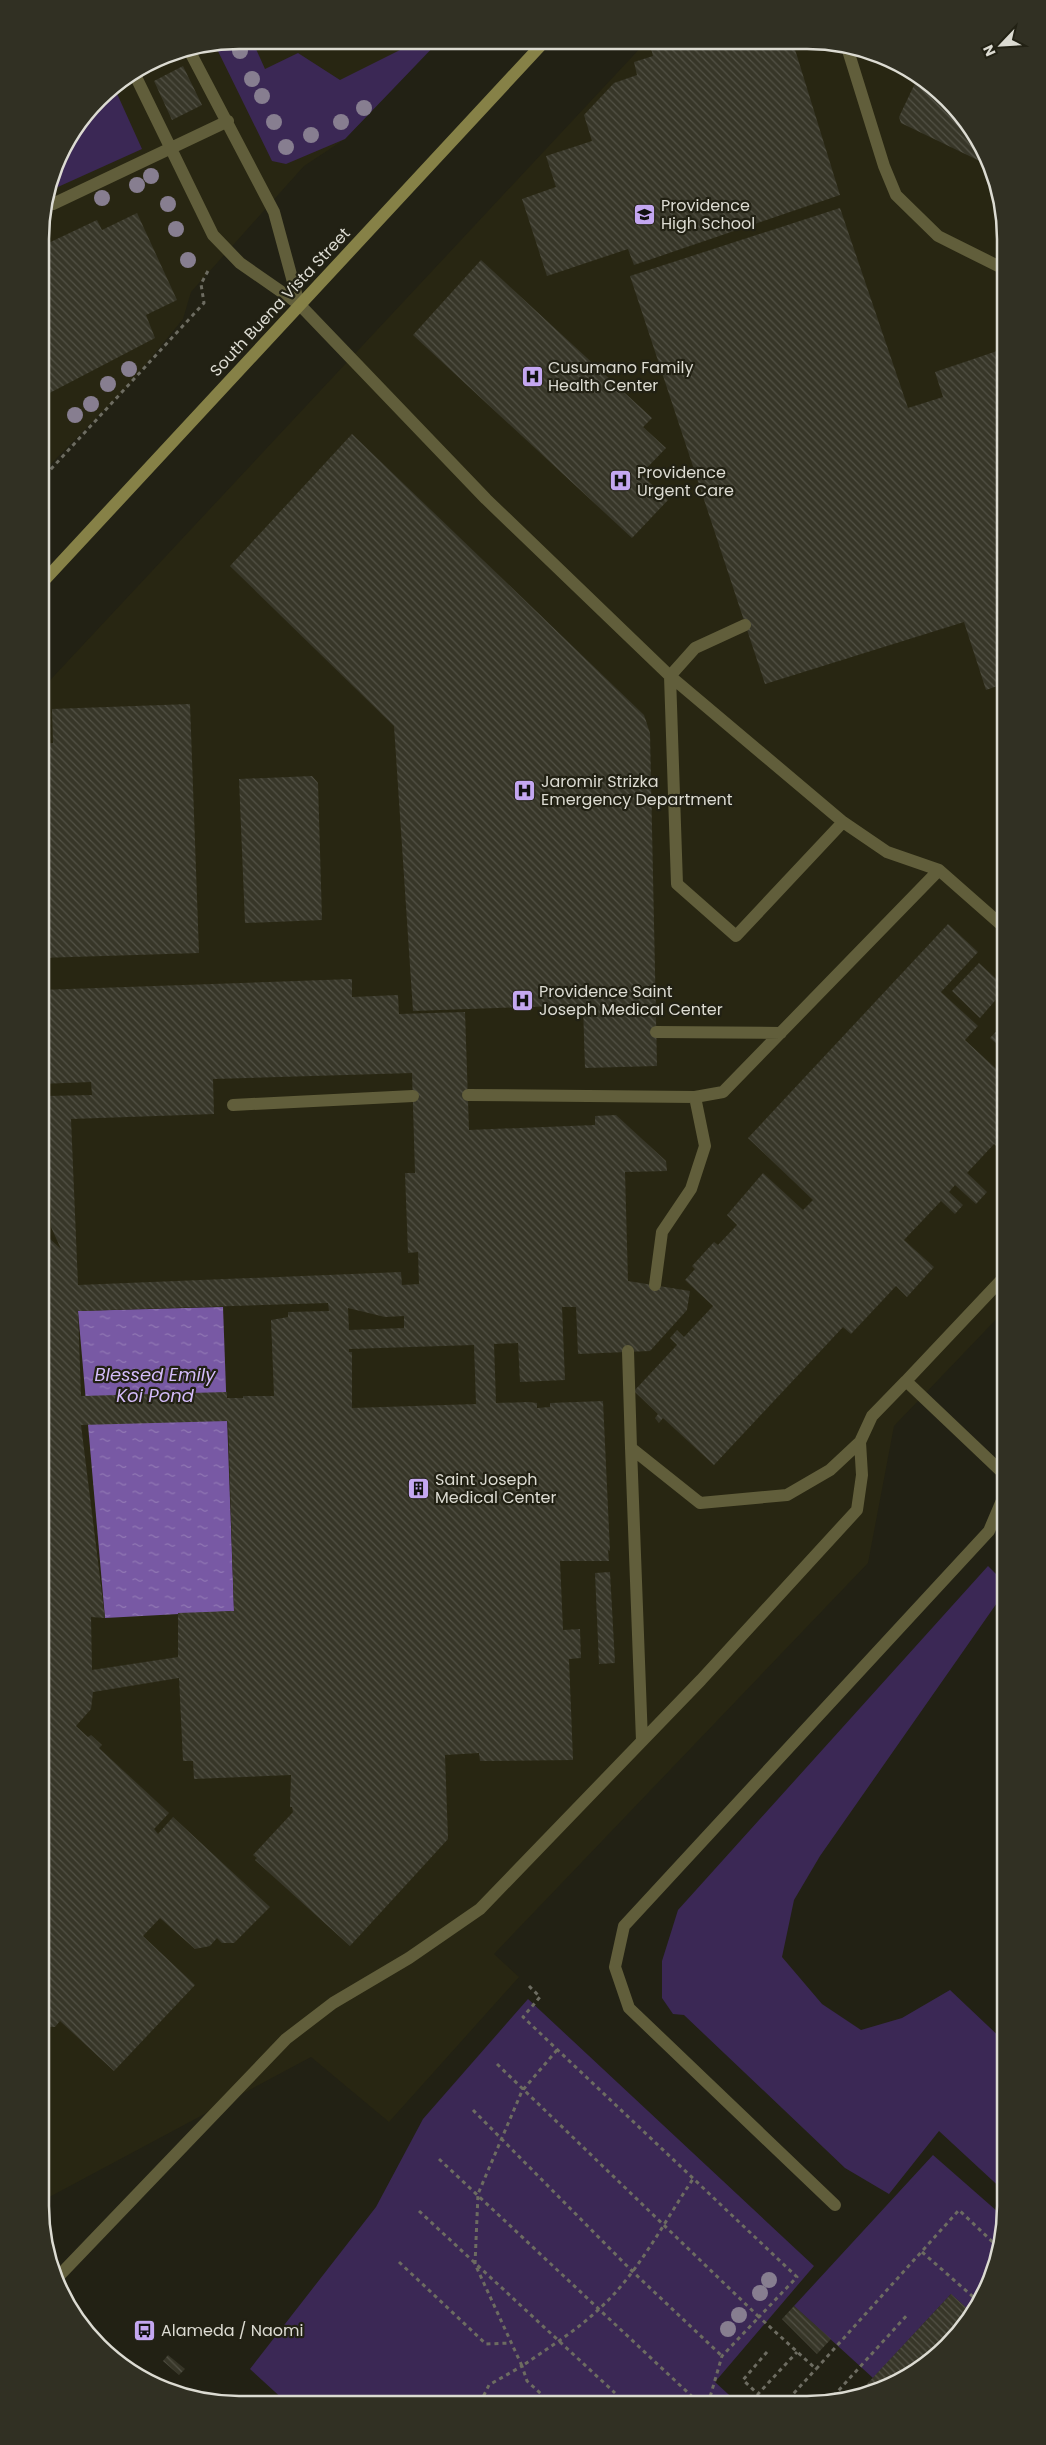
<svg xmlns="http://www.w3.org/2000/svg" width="1046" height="2445" viewBox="0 0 1046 2445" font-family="Poppins,sans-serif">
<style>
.built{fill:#282612}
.green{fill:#3b2855}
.water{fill:url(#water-ripples)}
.building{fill:url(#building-back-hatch);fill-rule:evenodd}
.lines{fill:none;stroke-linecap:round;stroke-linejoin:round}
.path{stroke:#6d6c61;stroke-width:3;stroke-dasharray:4 4;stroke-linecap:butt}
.lane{stroke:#615e3b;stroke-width:12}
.secondary{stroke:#868147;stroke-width:12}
.tree{fill:#877e90}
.labels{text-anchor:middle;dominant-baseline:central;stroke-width:4.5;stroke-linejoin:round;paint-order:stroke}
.poi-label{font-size:16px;fill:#dcdbd2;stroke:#222114;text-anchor:start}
.street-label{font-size:16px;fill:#dcdbd2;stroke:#222114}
.water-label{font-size:18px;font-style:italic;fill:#d4bcfa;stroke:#222114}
.rim{fill:none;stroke:#dcdbd2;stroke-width:2.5}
</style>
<defs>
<pattern id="water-ripples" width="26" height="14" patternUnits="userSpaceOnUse" patternTransform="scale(1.25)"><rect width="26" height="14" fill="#7859a4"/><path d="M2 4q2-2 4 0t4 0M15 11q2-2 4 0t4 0" fill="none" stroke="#9178b4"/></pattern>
<pattern id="building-back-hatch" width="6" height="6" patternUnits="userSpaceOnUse" patternTransform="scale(1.25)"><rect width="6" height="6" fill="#373628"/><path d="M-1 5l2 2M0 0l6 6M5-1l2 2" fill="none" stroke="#535246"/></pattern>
</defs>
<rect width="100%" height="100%" fill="#222114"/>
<path class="built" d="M238,40l199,1 -92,98 -41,27 -113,126 -8,27 -55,67 -88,89v-250l20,-74 47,-62 56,-34z
M645,43l201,1 50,17 52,37 31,41 20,48 7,51v1071l-112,117 -26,137 -374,391 25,23 -130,145 -78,-65 -271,145v-1511z"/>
<path class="green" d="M238,40h14l13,29 33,-16 42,27 78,-39h21l-94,98 -59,25 -14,-3 -57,-116z
M114,87l28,62 -93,42 11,-40 47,-61z
M988,1566l18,18v6l-186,266 -26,44 -12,57 40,47 39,26 41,-12 48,-28 56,53v150l-67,-62 -50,63 -44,-26 -161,-153 -11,-1 -11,-16v-37l16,-51z
M528,1999l286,267 -99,116 25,23 -454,-3 -36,-33 126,-162 47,-88z
M933,2155l73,64 -15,63 -19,31 -21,-19 -78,84 -79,-72z"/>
<path class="water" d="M223,1307l11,304 -129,7 -27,-307z"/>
<path class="building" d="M657,43h136l47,152 -206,70 -6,-16 -81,27 -25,-77 34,-12 -10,-31 46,-15 -8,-26 30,-32 23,-8 -3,-13 19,-6 -3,-11z
M183,66l19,39 -30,15 -18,-39z
M918,77l30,21 31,41 11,27 -89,-43 -2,-6z
M840,208l68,200 35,-11 -8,-25 71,-24v343l-3,-7 -17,6 -22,-68 -199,62 -135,-408z
M137,213l40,87 -31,15 9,23 -115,60v-151l57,-27 5,10z
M481,260l171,158 -9,9 23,21 -25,26 27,26 -36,38 -219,-203z
M352,434l292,281 6,18 7,333 -72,2 -2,-63 -170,6 -19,-285 -164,-160z
M190,704l9,249 -159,5v-214l13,-1 -1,-34z
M312,776l6,7 4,137 -77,3 -6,-144z
M948,924l30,28 -37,40 37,34 -13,14 41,38v77l-12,-11 -27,29 20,19 -11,12 -21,-19 -6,7 14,13 -8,9 -14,-13 -37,39 30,27 -27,30 -11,-11 -45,48 -8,-7 -129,138 -51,-47 -4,5 -4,-5 3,-4 -24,-23 43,-46 -7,-7 7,-8 7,7 29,-31 -28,-26 10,-11 -3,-3 22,-24 4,3 19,-20 -10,-10 36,-42 40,37 10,-10 -65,-62z
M979,963l27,25 -26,30 -28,-27z
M352,979v18l46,-2 1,19 66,-2 4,118 126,-5v-9l21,-1 50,46 1,10 -42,1 3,109 62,10 -3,19 -37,41 -72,3 -2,-47h-14l3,73 -45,2 -2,-39 -24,1 2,59 32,-1 9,1v5l13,-1v-4l53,-2 7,150 -2,-1 1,11h-49l3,69 17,-1 1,29 -12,1 4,101 -93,1 -1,-8 -34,2 3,84 -98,107 -95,-86 2,-2 -4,-3 40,-43 -1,-5h-2l1,-32 -97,4 -1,-18h-10l-4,-83 -86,14 -2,17 -15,17 12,11 3,-2 11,10 -3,3 70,65 -15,16 4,5 15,-17 97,90 -36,36h-12l-5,-5 -7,8 -15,3 -35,-31 -17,18 52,49 -81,86 -54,-50 -5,6h-15v-797l21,19 -10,-22 -4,-131 45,-1 -1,-13 -51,2v-94zM412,1073l3,100h-10l3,80 10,-1 1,32 -17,1 -1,-13 -323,13 -7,-166 143,-5 -1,-35zM328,1303l1,8 -41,1v5l-17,3 3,76h-31v2h-16v-6l-146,4 -3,-85zM348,1308l37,9 19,-1v12l-55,2zM474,1345l2,59 -124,4v-56h-3v-3zM228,1421l6,190 -56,2v44l-86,13 -1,-53 14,1 -24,-193z
M1006,1021v31l-16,-14z
M610,1572l5,91 -16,1 -4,-91z
M951,2294l21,19 -15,24 -50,41 -54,21z
M794,2306l37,33 -14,15 -35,-35z
M168,2355l17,14 -6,6 -16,-14z"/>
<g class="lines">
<path class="path" d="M40,481l164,-178 -3,-19 8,-15
M529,1986l11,11 -17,20 274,260 -38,40 57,52 143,-159 40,38
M557,2050l-35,41 -44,103 -3,70 47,102c26,-18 54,-35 77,-57 39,-35 65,-87 94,-130
M497,2064l262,253 -37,39 -14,48
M473,2110l159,161 90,85
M439,2159l261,245
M419,2211l196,182
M922,2252l57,50
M399,2262l87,82 24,-1
M767,2352l-24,28 15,14 39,-42
M828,2402l80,-88
M480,2403l9,-18 33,-19 5,15 24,22
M783,2405l33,-36"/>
<path class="lane" d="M846,44l38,122 12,29 42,41 68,34
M189,50l85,162 25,92
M134,73l79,162 27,28 59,41 187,195 184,177 173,146 44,30 52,18 67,59
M47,202l6,2 175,-83
M745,625l-50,23 -25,28 7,208 59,52 107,-114
M656,1032l125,1
M468,1095l227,2 28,-5 216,-222
M233,1105l180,-9
M655,1285l7,-53 29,-43 14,-43 -10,-49
M628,1351l3,97 69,55 87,-8 43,-25 30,-28
M1006,1426l-4,-65 4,-20
M631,1448l11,293
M1006,1476l-100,-95 100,-106
M835,2205l-206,-197 -14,-41 9,-41 365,-395 17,-40
M56,2279l230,-240 47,-36 76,-45 71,-49 221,-229 156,-170 5,-35 -2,-33 12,-26 34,-35"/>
<path class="secondary" d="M40,585l504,-543"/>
</g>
<g class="tree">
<circle cx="240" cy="51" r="8"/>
<circle cx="252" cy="79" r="8"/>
<circle cx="262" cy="96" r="8"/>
<circle cx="364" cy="108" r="8"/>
<circle cx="274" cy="122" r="8"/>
<circle cx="341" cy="122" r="8"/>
<circle cx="311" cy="135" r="8"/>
<circle cx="286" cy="147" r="8"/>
<circle cx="151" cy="176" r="8"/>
<circle cx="137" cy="185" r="8"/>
<circle cx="102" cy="198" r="8"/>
<circle cx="168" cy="204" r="8"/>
<circle cx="176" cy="229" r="8"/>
<circle cx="188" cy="260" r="8"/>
<circle cx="129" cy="369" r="8"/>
<circle cx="108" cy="384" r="8"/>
<circle cx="91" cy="404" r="8"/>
<circle cx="75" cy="415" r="8"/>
<circle cx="769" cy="2280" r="8"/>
<circle cx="760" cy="2293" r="8"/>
<circle cx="739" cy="2315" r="8"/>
<circle cx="728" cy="2329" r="8"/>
</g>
<defs>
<symbol id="school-square" viewBox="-11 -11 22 22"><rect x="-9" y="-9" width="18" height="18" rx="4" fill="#c4a7f1" stroke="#222114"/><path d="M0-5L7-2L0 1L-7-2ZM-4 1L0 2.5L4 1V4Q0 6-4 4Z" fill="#111"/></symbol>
<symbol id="hospital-square" viewBox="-11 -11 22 22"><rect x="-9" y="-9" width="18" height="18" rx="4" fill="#c4a7f1" stroke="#222114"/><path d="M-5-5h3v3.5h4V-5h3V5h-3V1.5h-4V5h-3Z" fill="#111"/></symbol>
<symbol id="building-square" viewBox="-11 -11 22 22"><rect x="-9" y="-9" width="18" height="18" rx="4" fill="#c4a7f1" stroke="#222114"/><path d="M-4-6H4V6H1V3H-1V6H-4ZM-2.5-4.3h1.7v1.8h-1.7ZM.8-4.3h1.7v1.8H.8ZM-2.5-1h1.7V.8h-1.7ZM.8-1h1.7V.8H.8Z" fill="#111"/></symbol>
<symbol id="bus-square" viewBox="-11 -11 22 22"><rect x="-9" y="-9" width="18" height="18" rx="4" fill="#c4a7f1" stroke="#222114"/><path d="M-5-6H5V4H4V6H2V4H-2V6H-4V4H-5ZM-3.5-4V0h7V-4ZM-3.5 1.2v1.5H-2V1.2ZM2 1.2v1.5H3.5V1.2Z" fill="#111"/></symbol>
</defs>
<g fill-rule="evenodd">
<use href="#school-square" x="632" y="202" width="25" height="25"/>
<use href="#hospital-square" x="520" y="364" width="25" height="25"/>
<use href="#hospital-square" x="608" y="468" width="25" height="25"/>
<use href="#hospital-square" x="512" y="778" width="25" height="25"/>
<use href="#hospital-square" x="510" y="988" width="25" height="25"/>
<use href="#building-square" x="406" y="1476" width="25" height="25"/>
<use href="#bus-square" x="132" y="2318" width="25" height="25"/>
</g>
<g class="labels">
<g class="poi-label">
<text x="661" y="205">Providence<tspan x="661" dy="18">High School</tspan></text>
<text x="548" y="367">Cusumano Family<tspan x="548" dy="18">Health Center</tspan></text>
<text x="637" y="472">Providence<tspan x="637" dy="18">Urgent Care</tspan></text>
<text x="541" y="781">Jaromir Strizka<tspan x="541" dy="18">Emergency Department</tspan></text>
<text x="539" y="991">Providence Saint<tspan x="539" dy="18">Joseph Medical Center</tspan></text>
<text x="435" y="1479">Saint Joseph<tspan x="435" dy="18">Medical Center</tspan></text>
<text x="161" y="2330">Alameda / Naomi</text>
</g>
<g class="street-label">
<text transform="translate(280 302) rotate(-47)">South Buena Vista Street</text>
</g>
<g class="water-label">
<text x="155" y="1374">Blessed Emily<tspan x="155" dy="21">Koi Pond</tspan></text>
</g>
</g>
<path d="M0 0H1046V2445H0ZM239 49H807A190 190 0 0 1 997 239V2206A190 190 0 0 1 807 2396H239A190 190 0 0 1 49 2206V239A190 190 0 0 1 239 49Z" fill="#313023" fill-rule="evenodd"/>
<path class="rim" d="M239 49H807A190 190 0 0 1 997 239V2206A190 190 0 0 1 807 2396H239A190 190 0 0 1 49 2206V239A190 190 0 0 1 239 49Z"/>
<g transform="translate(1001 45) rotate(245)" stroke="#222114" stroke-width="4" paint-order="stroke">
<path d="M0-4L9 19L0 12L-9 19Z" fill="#dcdbd2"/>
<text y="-8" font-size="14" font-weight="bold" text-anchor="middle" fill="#dcdbd2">N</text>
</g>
</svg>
